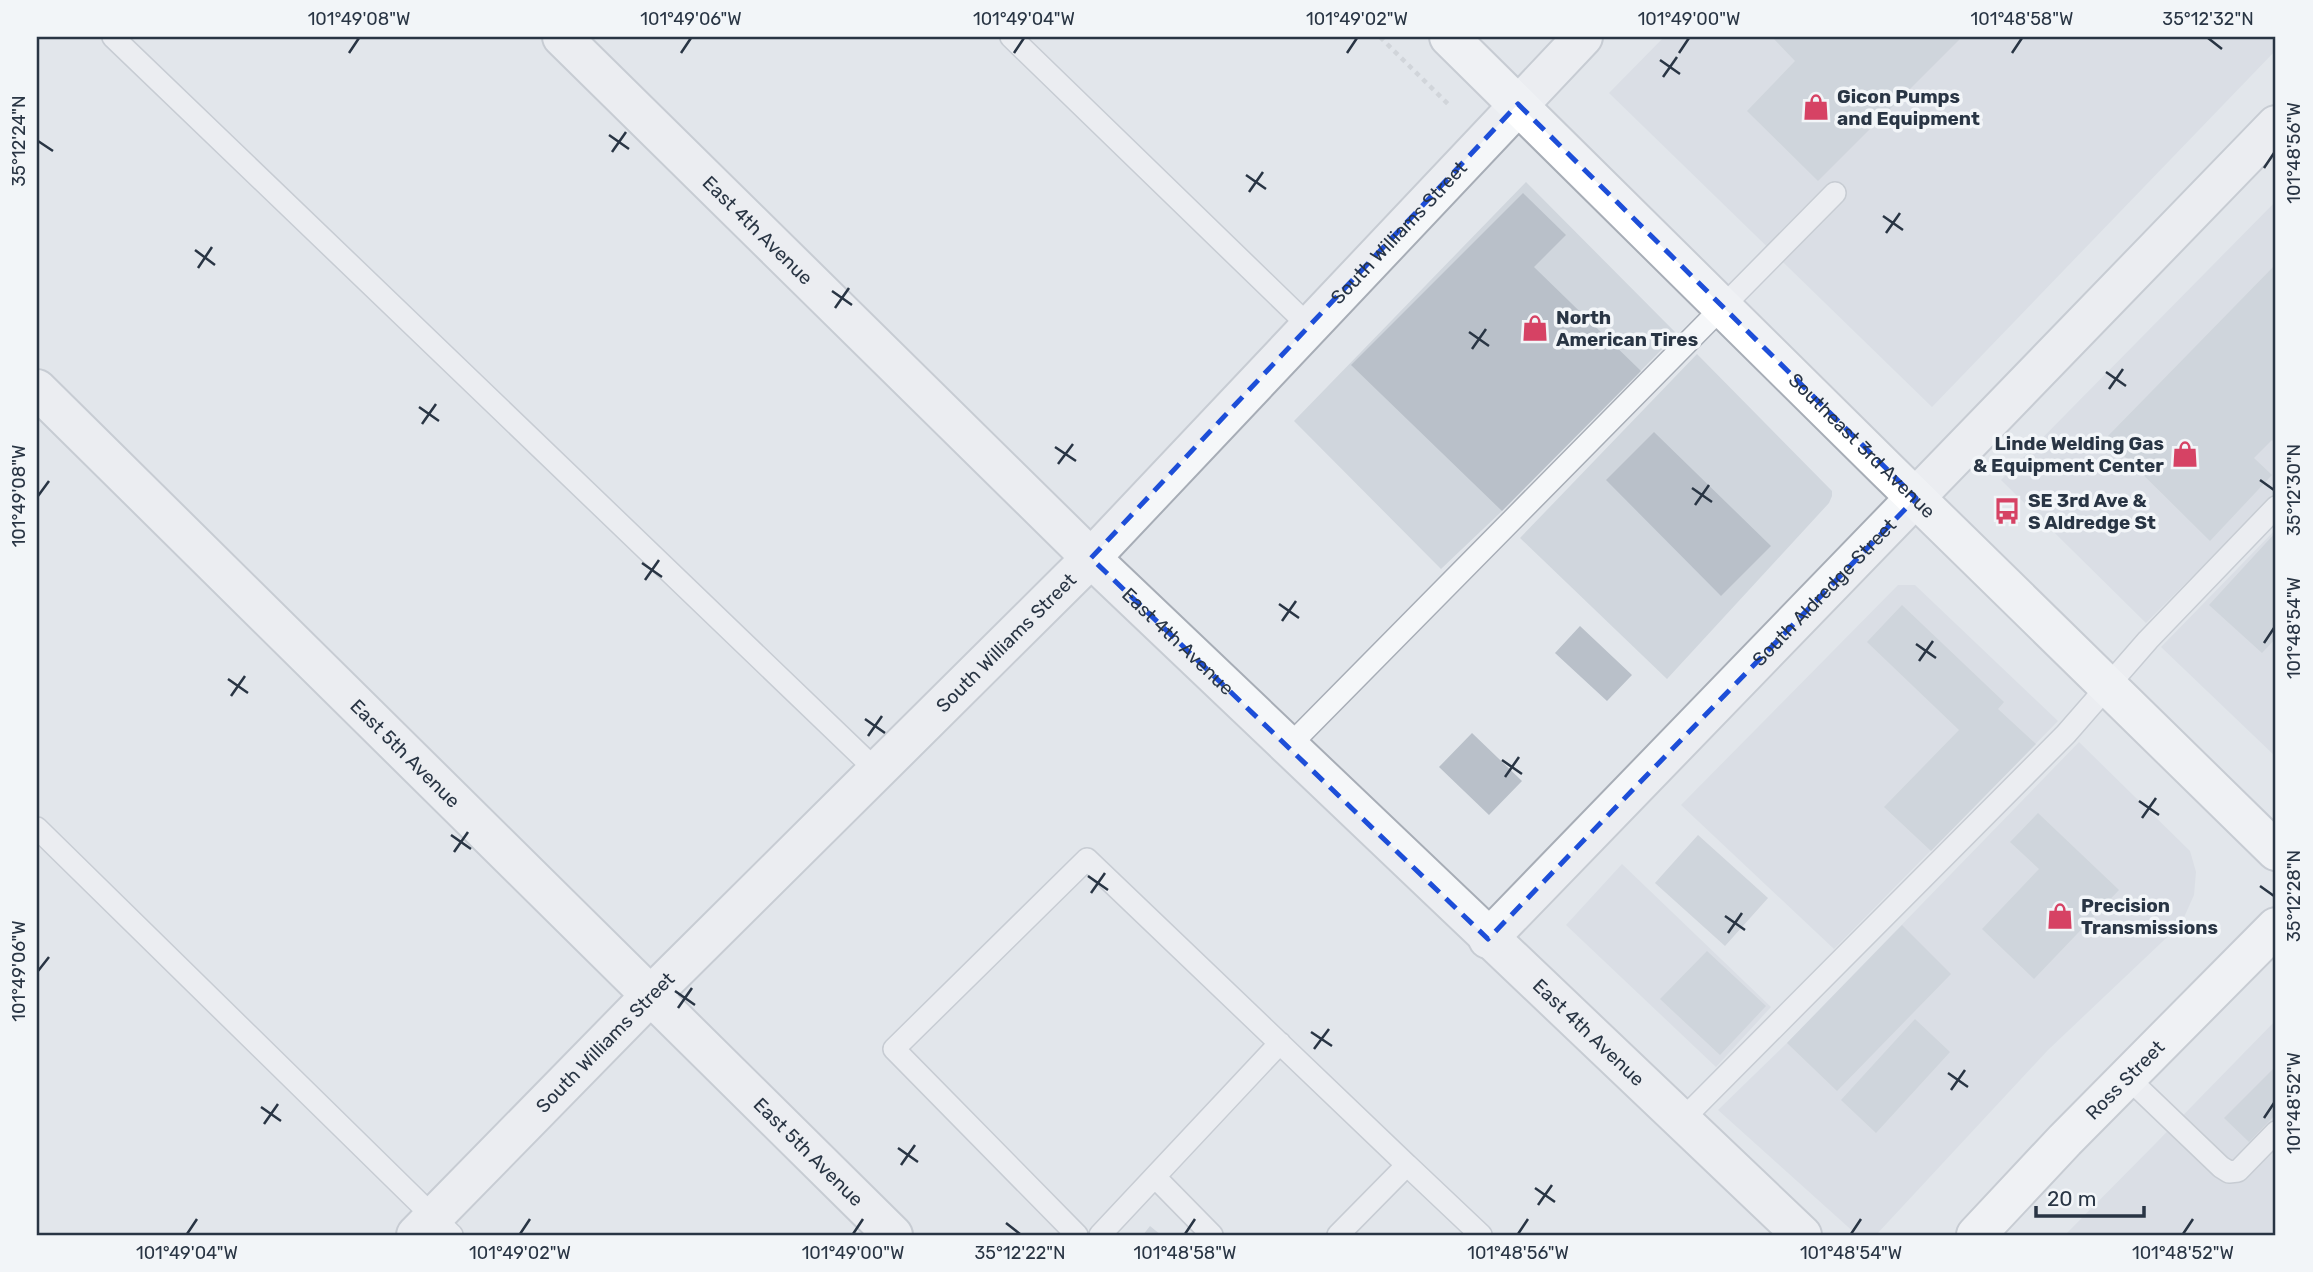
<svg xmlns="http://www.w3.org/2000/svg" width="2313" height="1272" viewBox="0 0 2313 1272" font-family="Rubik,sans-serif">
<style>
.built{fill:#d0d6dd}
.building{fill:#b9c0c9}
.lines{fill:none;stroke-linecap:round;stroke-linejoin:round}
.lane-casing{stroke:#a7adb6;stroke-width:24}
.street-casing{stroke:#a7adb6;stroke-width:42}
.secondary-casing{stroke:#a7adb6;stroke-width:42}
.path{stroke:#bcc1c6;stroke-width:4.5;stroke-dasharray:5 5;stroke-linecap:butt}
.lane{stroke:#f5f7f9;stroke-width:21}
.street{stroke:#f5f7f9;stroke-width:38}
.secondary{stroke:#fff;stroke-width:38}
.marked{fill:none;stroke:#1d4ed8;stroke-width:5;stroke-dasharray:14 9;stroke-linejoin:round}
.ticks{fill:none;stroke:#293544;stroke-width:2.5}
.labels{text-anchor:middle;dominant-baseline:central;stroke-width:7;stroke-linejoin:round;paint-order:stroke}
.poi-label{font-size:19px;font-weight:bold;fill:#293544;stroke:#f2f5f8;text-anchor:start}
.street-label{font-size:19px;fill:#293544;stroke:#f2f5f8}
.neatline{fill:none;stroke:#293544;stroke-width:2.5}
.ticks-label{font-size:18px;text-anchor:middle;fill:#293544}
</style>
<rect width="100%" height="100%" fill="#e2e6eb"/>
<path class="built" d="M1664,37h606l6,6v7l-344,357 -323,-314z
M1526,182l151,152 -175,177 -61,58 -147,-148z
M2276,201v292l-130,130 -145,-143z
M1697,354l135,137v5l-3,7 -162,176 -147,-141z
M2276,529v228l-115,-110z
M1898,585h17l143,136 -224,228 -153,-144z
M2079,742l111,109 6,21 -2,23 -13,29 -133,126 -172,185h-19l-139,-125 69,-67z
M1622,864l149,143 -55,60 -150,-142z
M2276,1020v215h-211l90,-91z"/>
<path class="building" d="M1772,37h190l-144,144 -71,-70 48,-50z
M1523,193l43,42 -32,32 107,104 -139,140 -151,-146z
M2276,264v180l-4,-4 -18,18 18,17 -62,66 -104,-103z
M1654,432l117,114 -50,50 -115,-116z
M2276,532v106l-14,15 -53,-48z
M1902,605l102,97 -6,7 38,35 -105,107 -47,-44 75,-77 -92,-88z
M1580,626l52,49 -25,26 -52,-48z
M1472,733l50,48 -33,34 -50,-48z
M2038,813l81,77 -85,89 -52,-50 57,-60 -29,-27z
M1698,835l70,63 -43,48 -70,-63z
M1902,925l49,49 -114,117 -50,-48z
M1707,951l59,55 -46,49 -60,-56z
M1915,1019l35,33 -74,81 -35,-33z
M2276,1066v48l-27,28 -25,-24z
M1150,1226l11,9h-18z"/>
<g class="lines">
<defs>
<path id="lane" d="M113,37l764,734
M1011,37l298,289
M1288,747l547,-554
M37,828l415,407
M2127,1077l94,90 8,5 9,-1 38,-39
M1681,1121l385,-387 82,-94 128,-133
M1155,1177l57,58
M1077,1235l-183,-186 193,-190 320,306
M1100,1235l180,-192
M1338,1235l69,-70 74,70"/>
<g id="street">
<path id="s1" d="M562,37l529,521 711,677"/>
<path id="s2" d="M37,389l856,846"/>
<path id="s3" d="M1488,939l788,-814"/>
<path id="s4" d="M416,1235l234,-239 441,-438 492,-521"/>
</g>
<g id="secondary">
<path id="s5" d="M1449,37l437,432 390,382"/>
<path id="s6" d="M1976,1235l89,-95 211,-213"/>
</g>
</defs>
<use href="#lane" class="lane-casing"/>
<use href="#street" class="street-casing"/>
<use href="#secondary" class="secondary-casing"/>
<path class="path" d="M1380,37l71,70"/>
<use href="#lane" class="lane"/>
<use href="#street" class="street"/>
<use href="#secondary" class="secondary"/>
</g>
<path d="M0 0H2313V1272H0ZM1518,104l398,394 -428,441 -397,-381z" fill="#e2e6eb" fill-opacity=".55" fill-rule="evenodd"/>
<path class="marked" d="M1518,104l398,394 -428,441 -397,-381z"/>
<path class="ticks" d="M2208,38l14,11M349,53l10,-15M681,53l10,-15M1014,53l10,-15M1347,53l10,-15M1679,53l10,-15M2012,53l10,-15M1660,60l20,14M1663,77l14,-20M609,135l20,14M38,141l15,10M612,152l14,-20M2264,168l10,-15M1246,175l20,14M1249,192l14,-20M1883,216l20,14M1886,233l14,-20M195,250l20,15M198,268l14,-21M832,291l20,14M835,308l14,-20M1469,332l20,14M1472,349l14,-20M2106,372l20,14M2109,389l14,-20M419,407l20,14M422,424l14,-20M1055,447l21,14M1058,464l15,-20M2260,480l14,10M1692,488l20,14M38,496l11,-15M1695,505l14,-20M642,563l20,14M645,580l14,-20M1279,604l20,14M1282,621l14,-20M2264,643l10,-15M1916,644l20,14M1919,661l14,-20M228,679l20,14M231,696l14,-20M865,719l20,14M868,736l14,-20M1502,760l20,14M1505,777l14,-20M2139,801l20,14M2142,818l14,-20M451,835l20,14M454,852l14,-20M1088,876l20,14M2260,886l14,10M1091,893l14,-20M1725,916l20,14M1728,933l14,-20M38,971l11,-14M675,991l20,14M678,1008l14,-20M1311,1032l21,14M1314,1049l15,-20M1948,1073l20,14M1951,1090l14,-20M261,1107l20,14M2264,1118l10,-15M264,1124l14,-20M898,1148l20,14M901,1165l14,-20M1535,1188l20,14M1538,1205l14,-20M1006,1223l14,11M187,1234l10,-15M520,1234l10,-15M853,1234l10,-15M1185,1234l10,-15M1518,1234l10,-15M1851,1234l10,-15M2183,1234l10,-15"/>
<defs>
<symbol id="shop-bare" viewBox="-9 -9 18 18"><path d="M-5-2.5h2.3a2.7 3.5 0 0 1 5.4 0H5L5.5 6h-11ZM-1.5-2.5h3a1.5 2.3 0 0 0-3 0Z" fill="#d64264" stroke="#f2f5f8" stroke-width="2.5" paint-order="stroke"/></symbol>
<symbol id="bus-bare" viewBox="-9 -9 18 18"><path d="M-5-6H5V4H4V6H2V4H-2V6H-4V4H-5ZM-3.5-4V0h7V-4ZM-3.5 1.2v1.5H-2V1.2ZM2 1.2v1.5H3.5V1.2Z" fill="#d64264" stroke="#f2f5f8" stroke-width="2.5" paint-order="stroke"/></symbol>
</defs>
<g fill-rule="evenodd">
<use href="#shop-bare" x="1797" y="88" width="38" height="38"/>
<use href="#shop-bare" x="1516" y="309" width="38" height="38"/>
<use href="#shop-bare" x="2166" y="435" width="38" height="38"/>
<use href="#bus-bare" x="1988" y="492" width="38" height="38"/>
<use href="#shop-bare" x="2041" y="897" width="38" height="38"/>
</g>
<g class="labels">
<g class="poi-label">
<text x="1837" y="96">Gicon Pumps<tspan x="1837" dy="22">and Equipment</tspan></text>
<text x="1556" y="317">North<tspan x="1556" dy="22">American Tires</tspan></text>
<text x="2164" y="443" text-anchor="end">Linde Welding Gas<tspan x="2164" dy="22">&amp; Equipment Center</tspan></text>
<text x="2028" y="500">SE 3rd Ave &amp;<tspan x="2028" dy="22">S Aldredge St</tspan></text>
<text x="2081" y="905">Precision<tspan x="2081" dy="22">Transmissions</tspan></text>
</g>
<g class="street-label">
<text stroke="none"><textPath href="#s1" startOffset="275">East 4th Avenue</textPath></text>
<text stroke="none"><textPath href="#s4" startOffset="1404">South Williams Street</textPath></text>
<text stroke="none"><textPath href="#s5" startOffset="581">Southeast 3rd Avenue</textPath></text>
<text stroke="none"><textPath href="#s3" startOffset="483">South Aldredge Street</textPath></text>
<text stroke="none"><textPath href="#s1" startOffset="863">East 4th Avenue</textPath></text>
<text stroke="none"><textPath href="#s4" startOffset="836">South Williams Street</textPath></text>
<text stroke="none"><textPath href="#s2" startOffset="518">East 5th Avenue</textPath></text>
<text stroke="none"><textPath href="#s1" startOffset="1430">East 4th Avenue</textPath></text>
<text stroke="none"><textPath href="#s4" startOffset="270">South Williams Street</textPath></text>
<text stroke="none"><textPath href="#s6" startOffset="215">Ross Street</textPath></text>
<text stroke="none"><textPath href="#s2" startOffset="1085">East 5th Avenue</textPath></text>
</g>
</g>
<rect width="2313" height="1272" fill="none" stroke="#f2f5f8" stroke-width="77"/>
<path d="M2036 1206v10h108v-10" fill="none" stroke="#293544" stroke-width="3.5"/>
<text x="2047" y="1206" font-size="21" fill="#293544" stroke="#f2f5f8" stroke-width="5" paint-order="stroke">20 m</text>
<rect x="38" y="38" width="2236" height="1196" class="neatline"/>
<g class="ticks-label">
<text x="359" y="25">101°49'08"W</text>
<text x="691" y="25">101°49'06"W</text>
<text x="1024" y="25">101°49'04"W</text>
<text x="1357" y="25">101°49'02"W</text>
<text x="1689" y="25">101°49'00"W</text>
<text x="2022" y="25">101°48'58"W</text>
<text x="2208" y="25">35°12'32"N</text>
<text transform="translate(19 141) rotate(-90)" y="6">35°12'24"N</text>
<text transform="translate(2294 153) rotate(-90)" y="6">101°48'56"W</text>
<text transform="translate(2294 490) rotate(-90)" y="6">35°12'30"N</text>
<text transform="translate(19 496) rotate(-90)" y="6">101°49'08"W</text>
<text transform="translate(2294 628) rotate(-90)" y="6">101°48'54"W</text>
<text transform="translate(2294 896) rotate(-90)" y="6">35°12'28"N</text>
<text transform="translate(19 971) rotate(-90)" y="6">101°49'06"W</text>
<text transform="translate(2294 1103) rotate(-90)" y="6">101°48'52"W</text>
<text x="187" y="1259">101°49'04"W</text>
<text x="520" y="1259">101°49'02"W</text>
<text x="853" y="1259">101°49'00"W</text>
<text x="1020" y="1259">35°12'22"N</text>
<text x="1185" y="1259">101°48'58"W</text>
<text x="1518" y="1259">101°48'56"W</text>
<text x="1851" y="1259">101°48'54"W</text>
<text x="2183" y="1259">101°48'52"W</text>
</g>
</svg>
